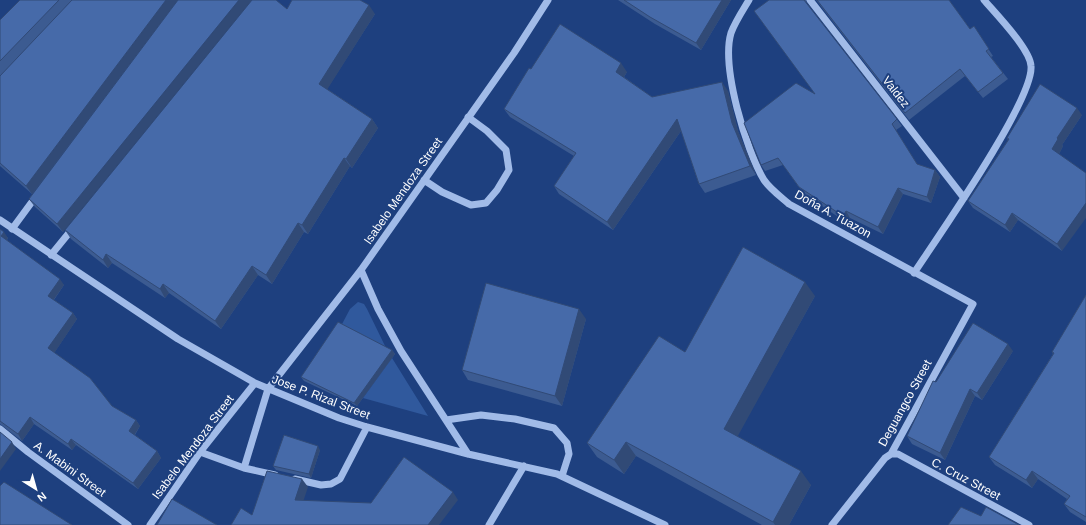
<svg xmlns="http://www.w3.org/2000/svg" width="1086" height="525" viewBox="0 0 1086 525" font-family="Arial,sans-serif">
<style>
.green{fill:#30599d}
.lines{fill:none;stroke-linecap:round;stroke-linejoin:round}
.minor{stroke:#a1bbe8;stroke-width:7}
.wall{fill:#3c5b91}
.shaded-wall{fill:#314a76}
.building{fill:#466aa9;stroke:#314a76}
.labels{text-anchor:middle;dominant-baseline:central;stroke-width:4;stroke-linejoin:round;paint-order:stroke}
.street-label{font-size:12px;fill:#fff;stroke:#1e407f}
</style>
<rect width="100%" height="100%" fill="#1e407f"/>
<path class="green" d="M358,302l6,2 3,5 20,41 -46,-24 9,-17z
M392,358l36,58 -65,-18z"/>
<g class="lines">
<path class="minor" d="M749,0c-6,10 -14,22 -18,33 -10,34 15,117 33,147 6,9 17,17 25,24l184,100 -82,150 -6,4 -53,67
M810,0l154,198
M424,180l18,12 29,13 15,-2 11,-13 12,-20 -3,-20 -19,-19 -19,-14
M0,220l178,119 77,44 84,35 28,9 101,27 89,20 108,51
M12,229l25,-34
M51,255l22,-27
M361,270l17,39 23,42 67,103
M914,273c23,-35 120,-173 117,-207 -1,-17 -35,-52 -47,-66
M446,420l35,-5 34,4 39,9 13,15 2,11 -7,22
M0,429l28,23 100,73
M200,452l44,16
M891,454h7l131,71
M275,475l-31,-7 24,-79 93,-119 153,-217 34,-53
M295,479l26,6 10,-1 9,-5 27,-52
M150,525l50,-73 55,-69
M489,525l35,-59"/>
</g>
<path class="wall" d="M20,0h158l-146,194 -32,-28v-146z
M178,0l-115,232 -28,-25 -6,-8z
M618,0h113l-30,50 -46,-26z
M769,0h37v2l96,124 -6,4 21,35 18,5 5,7 -9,26 -28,-9 -20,40 -33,-16 -3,5 -44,-30 -20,-28 -18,6 -4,-6 53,-71z
M816,0h133l21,29 8,4 15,23 -2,1 17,22 -25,19 -18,-22 -56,44z
M287,9l88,5 -48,75 45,30 6,9 -26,40 -2,-2 -42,68 -4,-2 -32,52 -14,-9 -37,54 -52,-36 -4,5 -53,-35 -4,5 -37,-29 -6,-9z
M531,69l96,3 -3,5 28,20 76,-6 10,40 18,44 -51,18 -6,-9 -18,-53 -68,99 -54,-36 -5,-8 20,-30 -64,-39 -6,-8z
M1082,115l-20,30 1,1 -4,8 3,97 -44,-31 -8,12 -37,-24 -5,-7 40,-61 -1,-2z
M0,229l8,9 -1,2 57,45 -10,15 19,13 4,6 -23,34 58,53 24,14 4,6 -5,9 22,16 4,7 -23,31 -62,-44 -4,5 -38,-26 -12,17 -22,-17z
M1086,295v227l-16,-10 -6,-8 3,-5 -29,-20 -6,9 -37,-23 -6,-8 64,-103 -1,-2z
M815,296l-78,140 74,49 -22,40h-27l-126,-69 -12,18 -27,-17 -10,-14 98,-91z
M586,319l-24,87 -94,-26 -6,-10z
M392,350l3,4 -38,52 -53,-25 -3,-4z
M1013,351l-31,49 -7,-4 -30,64 -33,-16 -5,-8 29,-54z
M320,450l-9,28 -35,-8 -3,-4z"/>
<path class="shaded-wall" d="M166,0h12l-146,194 -6,-8z
M239,0h13l-189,232 -6,-8z
M722,0h9l-30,50 -5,-7z
M369,5l6,9 -50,79 -6,-9z
M621,63l6,9 -5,8 -6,-8z
M722,82l6,9 10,40 18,44 -6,-9 -18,-43z
M1077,108l5,7 -20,30 1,1 -5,10 -6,-7 5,-11z
M372,119l6,9 -26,40 -6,-9z
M677,119l6,9 -70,102 -6,-8z
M344,158l6,8 -42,68 -6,-9z
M935,170l5,7 -9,26 -4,-6z
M898,188l5,6 -20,40 -5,-7z
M1086,203v15l-24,33 -5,-7z
M846,211l4,7 -3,5 -4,-7z
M1012,213l6,7 -8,12 -5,-7z
M298,223l6,9 -32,52 -6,-9z
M4,232l4,6 -3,4 -4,-6z
M106,254l6,9 -4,5 -5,-8z
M252,266l6,9 -37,54 -6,-8z
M60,279l4,6 -12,17 -4,-6z
M805,282l10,14 -81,147 -10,-14z
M163,284l6,9 -4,5 -5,-9z
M579,309l7,10 -24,87 -7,-10z
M73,313l4,6 -24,36 -5,-7z
M1008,344l5,7 -31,49 -5,-7z
M392,350l3,4 -38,52 -3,-3z
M970,389l5,7 -30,64 -5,-7z
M30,417l4,7 -12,17 -4,-7z
M136,420l4,6 -7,11 -4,-6z
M71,439l5,6 -4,5 -4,-6z
M12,442l4,7 -16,22v-12z
M626,442l10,14 -12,18 -10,-14z
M318,446l2,4 -9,28 -2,-4z
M157,451l4,7 -23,31 -5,-6z
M801,471l10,14 -22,40h-14l-2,-3z
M1032,471l6,8 -6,9 -6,-8z
M302,479l6,8 -7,21 -6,-8z
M453,492l5,8 -19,25h-11z"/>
<path class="building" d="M20,0h39l-59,61v-41z
M72,0h94l-140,186 -26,-23v-87z
M178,0h61l-182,224 -28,-25z
M252,0h24l11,9 5,-9h68l9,5 -50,79 53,35 -26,40 -2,-1 -42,67 -4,-2 -32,52 -14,-9 -37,55 -52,-37 -3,5 -54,-35 -3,6 -38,-30z
M624,0h98l-26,43 -46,-26z
M769,0h35l93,119 -5,5 25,40 18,6 -8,27 -29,-9 -20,39 -32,-16 -3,5 -44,-29 -21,-29 -17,7 -17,-42 52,-40 19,11 -61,-83z
M817,0h132l21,29 4,-3 15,23 -3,2 17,22 -25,19 -18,-23 -55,44z
M560,24l61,39 -5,9 36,25 70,-15 10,41 18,43 -51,18 -22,-65 -70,103 -53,-36 22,-33 -72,-44 25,-41 2,1z
M1040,84l37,24 -20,30 1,1 -6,10 34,24v30l-29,41 -45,-31 -7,12 -37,-24 41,-62 -2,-1z
M0,229l4,3 -3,4 59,43 -12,17 25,17 -25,35 42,30 22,28 24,14 -7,11 28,20 -24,32 -62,-44 -3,5 -38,-27 -12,17 -18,-13z
M743,247l62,35 -81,147 77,42 -28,51 -147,-80 -12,18 -27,-17 72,-107 26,16z
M486,283l93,26 -24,87 -93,-26z
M1086,295v222l-22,-13 6,-8 -38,-25 -6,9 -37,-23 65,-104 -2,-1z
M338,322l54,28 -38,53 -53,-26z
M973,323l35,21 -31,49 -7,-4 -30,64 -33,-17 26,-55 3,1z
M0,432l12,10 -12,17z
M284,435l34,11 -9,28 -36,-8z
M404,457l49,35 -25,33h-197l10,-17 11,7 15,-44 35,8 -7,21 76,3z
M4,482l68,43h-72v-39z
M172,499l45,26h-60z
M961,507l20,9 5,-9 33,18h-71z"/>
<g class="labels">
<g class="street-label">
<text transform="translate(896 92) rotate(52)">Valdez</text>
<text transform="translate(403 191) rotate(-55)">Isabelo Mendoza Street</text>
<text transform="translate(833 214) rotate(29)">Doña A. Tuazon</text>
<text transform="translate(321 397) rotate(21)">Jose P. Rizal Street</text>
<text transform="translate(905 403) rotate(-61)">Deguangco Street</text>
<text transform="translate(193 447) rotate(-53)">Isabelo Mendoza Street</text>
<text transform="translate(70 469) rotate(36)">A. Mabini Street</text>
<text transform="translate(966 479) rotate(28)">C. Cruz Street</text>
</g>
</g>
<g transform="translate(36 489) rotate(143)" stroke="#1e407f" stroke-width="3" paint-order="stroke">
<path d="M0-3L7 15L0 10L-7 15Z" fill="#ffffff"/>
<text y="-6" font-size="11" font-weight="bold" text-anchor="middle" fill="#ffffff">N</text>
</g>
</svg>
